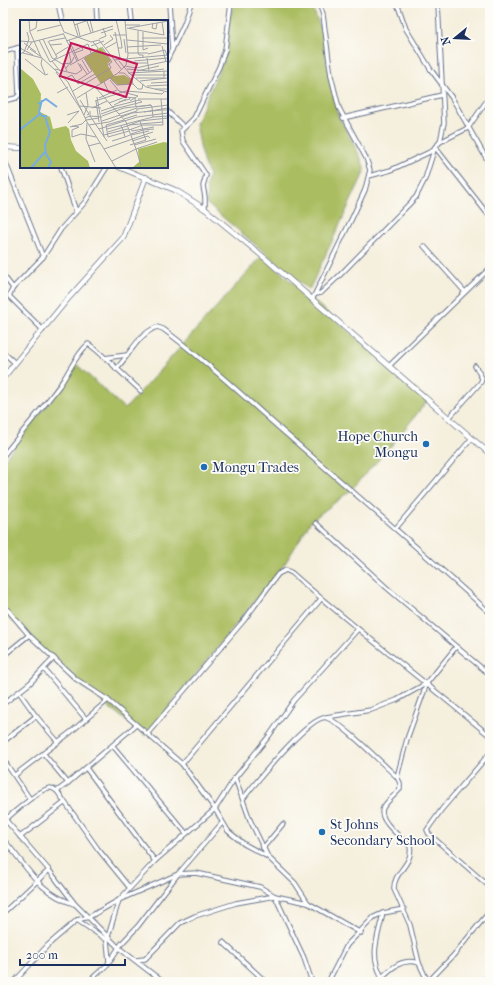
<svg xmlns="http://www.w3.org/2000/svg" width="493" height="985" font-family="'IM FELL French Canon',serif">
  <rect width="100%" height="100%" fill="#fdfcf7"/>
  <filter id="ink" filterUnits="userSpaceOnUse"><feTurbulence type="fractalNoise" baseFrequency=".025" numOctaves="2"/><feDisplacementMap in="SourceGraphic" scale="8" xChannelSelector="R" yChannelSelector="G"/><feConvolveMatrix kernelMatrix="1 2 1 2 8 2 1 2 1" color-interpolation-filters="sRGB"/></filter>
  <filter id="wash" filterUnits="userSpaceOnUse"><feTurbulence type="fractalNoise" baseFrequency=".012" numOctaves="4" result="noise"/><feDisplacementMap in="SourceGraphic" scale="16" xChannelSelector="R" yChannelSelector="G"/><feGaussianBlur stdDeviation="0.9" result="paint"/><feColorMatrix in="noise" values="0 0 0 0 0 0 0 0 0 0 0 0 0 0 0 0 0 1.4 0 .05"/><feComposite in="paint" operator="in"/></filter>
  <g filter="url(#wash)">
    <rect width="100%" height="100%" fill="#f5efdd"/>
    <!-- green -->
    <g fill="#aabd60" stroke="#62765f">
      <polygon points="234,3 311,3 320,27 337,113 360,156 364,167 364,173 309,290 206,203 208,194 206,187 209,174 203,161 196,124 226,53 229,20"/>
      <polygon points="262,256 428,400 391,446 351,490 311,521 284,565 146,736 74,680 3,612 3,461 72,373 75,363 125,409"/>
    </g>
  </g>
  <g filter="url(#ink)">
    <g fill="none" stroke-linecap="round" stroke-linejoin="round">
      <defs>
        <g id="minor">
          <polyline points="58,3 62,21"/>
          <polyline points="96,3 97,21"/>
          <polyline points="130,3 132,21"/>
          <polyline points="169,3 172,50"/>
          <polyline points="397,3 406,29 431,70 452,98 490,165"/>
          <polyline points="3,52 21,47"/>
          <polyline points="167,60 184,24 191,3"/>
          <polyline points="3,101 16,98 19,95 17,48"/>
          <polyline points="167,111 183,126"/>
          <polyline points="343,118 442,95"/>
          <polyline points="440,142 468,128 490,96"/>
          <polyline points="435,147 490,217"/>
          <polyline points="3,156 43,257 13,288"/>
          <polyline points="61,167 76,211"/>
          <polyline points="369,176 391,170 434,150"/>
          <polyline points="205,209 205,197 203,186 206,175 183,141 181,131 194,118 219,67 225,50 231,3"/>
          <polyline points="424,246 465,292"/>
          <polyline points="43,257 61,229 85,202 107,167"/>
          <polyline points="3,275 13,288 9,296 43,330"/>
          <polyline points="316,294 321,293 340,275 416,197 425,179 435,147 440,142 444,123 438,3"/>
          <polyline points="312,300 353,216 365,190 370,170 366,158 339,108 331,76 323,15 319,3"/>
          <polyline points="3,352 15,363"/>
          <polyline points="104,358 127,355"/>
          <polyline points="389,366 490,268"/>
          <path d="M116,369C129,356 138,334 157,327L163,329C207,361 245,398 285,433C354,493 423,552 490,613"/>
          <polyline points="449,418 481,382 482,378 475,366"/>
          <path d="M3,456C22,432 42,409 60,385C70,371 75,356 88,344C93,345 133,384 141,391"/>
          <polyline points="316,523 387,588 490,675"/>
          <polyline points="396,528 472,438"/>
          <polyline points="3,607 8,610 29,635 76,679 108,700 182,764 215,809 228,831 244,844 268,857"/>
          <polyline points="3,656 29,635"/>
          <polyline points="44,669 86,719"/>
          <polyline points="19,692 36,716 58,742"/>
          <polyline points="3,704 30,683 54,658"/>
          <polyline points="326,717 371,710 397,700 427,683"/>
          <path d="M148,733L245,619L278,574L286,570L292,573C356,630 425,681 490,736"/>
          <polyline points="3,742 36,716"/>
          <polyline points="113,746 186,833"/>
          <polyline points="490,753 442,809 427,830 429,834 490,887"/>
          <polyline points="44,754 68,783 136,725"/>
          <polyline points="3,759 30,799"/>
          <polyline points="182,764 321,599"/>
          <polyline points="86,768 155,861"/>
          <polyline points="15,775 71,732 108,700"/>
          <polyline points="397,777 407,739 427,683 456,647"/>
          <polyline points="57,791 68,783"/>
          <path d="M243,799C253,786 312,712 327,718C344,724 382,764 397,777L400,783V789C395,795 387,801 383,808C377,820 402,838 410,846C414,864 393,872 394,889L410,925L419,963L428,982"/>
          <polyline points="3,817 49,870 75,904 119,948 163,982"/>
          <path d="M5,820C12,814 43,786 51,788C53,788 55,790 57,791L98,849L129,887"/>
          <polyline points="20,837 64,803"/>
          <path d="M3,839C28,867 36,891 74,904"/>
          <polyline points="263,848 283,824"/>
          <polyline points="308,903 295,883 268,857 250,820 235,778 269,736 294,700 358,629"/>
          <polyline points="3,913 49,870"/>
          <polyline points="77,920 107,940"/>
          <polyline points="223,942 266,982"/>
          <polyline points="136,960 145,959 180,923 195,916 236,903 275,896 308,903 361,933"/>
          <polyline points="109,961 107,940 119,900 178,874 196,873 260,887 275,896 304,958 312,982"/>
          <path d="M382,977C369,954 378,938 383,913"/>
          <polyline points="14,982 48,945 77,920 89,917 119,900 155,861 215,809 235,778"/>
          <polyline points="88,982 107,965 122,943 138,926 178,874 222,823"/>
          <polyline points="328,982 347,945 374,917 383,913 404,909"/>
          <path d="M377,982C389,970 401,957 419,963"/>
          <polyline points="428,982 452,957 490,911"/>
        </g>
        <g id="major">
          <polyline points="3,147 21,148"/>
          <polyline points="119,167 175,190 205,209 266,259 490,454"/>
          <polyline points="3,378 66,301 123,238 146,177"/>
          <polyline points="485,982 490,971"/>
        </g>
      </defs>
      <!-- minor casing -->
      <use href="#minor" stroke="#67728a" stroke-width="5.5"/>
      <!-- major casing -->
      <use href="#major" stroke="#67728a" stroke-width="6"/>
      <!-- minor -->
      <use href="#minor" stroke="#fff" stroke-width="3.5"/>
      <!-- major -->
      <use href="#major" stroke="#fff" stroke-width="4.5"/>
    </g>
  </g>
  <!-- markers -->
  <g fill="#1f6fb2" stroke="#fdfcf7" stroke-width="1.5">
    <circle cx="426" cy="444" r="4"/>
    <circle cx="204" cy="467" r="4"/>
    <circle cx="322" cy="832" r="4"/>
  </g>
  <g text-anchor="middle" stroke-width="3.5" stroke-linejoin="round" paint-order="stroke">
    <!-- poi labels -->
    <g font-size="14" fill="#1b2f5e" stroke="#fdfcf7" text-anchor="start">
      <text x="418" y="441" text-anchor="end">Hope Church<tspan x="418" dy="16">Mongu</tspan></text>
      <text x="212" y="472">Mongu Trades</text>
      <text x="330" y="829">St Johns<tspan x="330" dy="16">Secondary School</tspan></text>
    </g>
  </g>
  <!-- overview -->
  <g transform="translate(20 20)">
    <rect width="148" height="148" fill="#f5efdd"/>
    <path d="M81,27L91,41L87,44L94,56L104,55L112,60V64L98,65L90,58L81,64L64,38ZM0,48L13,59L21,74L20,92L30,97L33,109L46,106L49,109L51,120L56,131L68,141L70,148H0ZM144,122L148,123V148H112L119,142L118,129Z" fill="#aabd60"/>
    <path fill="none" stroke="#77ade5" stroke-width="2" d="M22,80L19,92L22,96H27M18,84L26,79L37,87M25,97L30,112L25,125L26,134L31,142L28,148M0,110L21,93M11,148L25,132"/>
    <path fill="none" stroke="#9ea2aa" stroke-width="1" d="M9,0L10,12L21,37L48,62L67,102L96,148M39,0L44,12L71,22L79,20L102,50M53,0L58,16M70,0L73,12M96,0L101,20L102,28H98M67,1L71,13M133,3L132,8L136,9L137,3M57,4L60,16M54,5L69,0M105,5H120M107,8L144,15L142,2M109,8L148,1M10,11L16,8L17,0M17,11L41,5M118,11V32L119,35H123V38M95,12L100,38M123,12V30L128,28M43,13L57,41M81,13L93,9M93,15H106M122,18H148M23,19L32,38L44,45L47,51M79,19L86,16L83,8M104,19L106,33M19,20L30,42M49,20L58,40M107,20L148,24M0,21L12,22M28,21L37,37L34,39M29,21L45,18M46,21L93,6M4,23L16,32M30,25L42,24M84,25L93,19L90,15M71,26L84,21M142,26L146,42M82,27L92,42L87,45M107,27L141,25M0,28L13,35M86,28L97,22M10,29L20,36M7,30L12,22L43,14M3,33L22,38M54,33L63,30L62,27M108,33H128M0,34L4,32L9,19L7,12M128,34L145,30L147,35M35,35L48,27M5,39L25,55L28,54M22,39L21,44L25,54M62,40L69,52M94,40L148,35M32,41L40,51M99,41L110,54L126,67L148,72M114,41L148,38M30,42L68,24L71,33M113,43H127M42,44L51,43L54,37M60,44L67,54M50,45L76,31L78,28L73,22M105,46L116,48L148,41M46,48L51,42L49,32M35,49L56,54L62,50L58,43M107,49L129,51L127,38M117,51L139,46M129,51L144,49M36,52L62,91M108,53L148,51M111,55H148M46,58L52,55L58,64L75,54M90,58L97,65L113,64L112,60L104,53H99M116,58H144V51M90,60L99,71L118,76L110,81M57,61L72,51L64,38M120,61L148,58M84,62L89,73M131,63L148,62M113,64L118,69H122L123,64M127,66L148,65M75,67L106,102L116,129L92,141M135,69H148M53,71L91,48L89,44M37,73L48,67M77,77L84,117M57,78L98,53L106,45L108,35L105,0M79,78L97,70M118,79H148M60,80L69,94L67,95M75,81L106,71L142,74L144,72M76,81L79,102M99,82L110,79L109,77M89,83L105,77L115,78L116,87L131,85L132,87L117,89V91L101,96M94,85L106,79M60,86L81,88M92,87L119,80L122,82L94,89M132,87L148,85M72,88L87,81M70,91V96L82,97M81,91L93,87M124,92L148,88M81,94L95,89M99,94L117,88M47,95L59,91M64,95L68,85L66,73M82,96L104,88L131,85M133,97L148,96M65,98L70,96L87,121M104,99L117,95M66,100L79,98M82,101L100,95M120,101L123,110L134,109M48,103L59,91M67,103L66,119L75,142M106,104L133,97L132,87M69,105L89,102L112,93L142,90L141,79M86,105L88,117L109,111M86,105L104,100M109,105L143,102M52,106L59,107L52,110V117L61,114L76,117M107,106L120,101L148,98M50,107L62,104L66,100M79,109L117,97L148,93M87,109L107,104M108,109L103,110L105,117L110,115M111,109L112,111L134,107M109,110L123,105H143L142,90H148M88,112L107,106M111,114L123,110L124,115L133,112M84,115L103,110L101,106M111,115L129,111M92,121L105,117M112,121L128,116L130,118M114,125L136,119M68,126L80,123M84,129L124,115L126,120L110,125M121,145L116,129L137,122"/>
    <path fill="#c2185b" fill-opacity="0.15" stroke="#c2185b" stroke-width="2" d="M51,23L117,44L106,77L40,56Z"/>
    <rect width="148" height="148" fill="none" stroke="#1b2f5e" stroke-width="2"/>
  </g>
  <!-- margin -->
  <rect width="493" height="985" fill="none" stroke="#fdfcf7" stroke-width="16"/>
  <!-- north arrow -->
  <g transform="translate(455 38) rotate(252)" stroke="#fdfcf7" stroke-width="3" paint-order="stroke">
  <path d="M0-3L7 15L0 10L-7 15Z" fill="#1b2f5e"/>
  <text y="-6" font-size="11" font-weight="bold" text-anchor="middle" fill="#1b2f5e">N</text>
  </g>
  <!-- scale -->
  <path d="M20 959v6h105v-6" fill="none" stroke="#1b2f5e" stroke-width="2"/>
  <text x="26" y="959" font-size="12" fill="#1b2f5e" stroke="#fdfcf7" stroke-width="3" paint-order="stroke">200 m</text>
</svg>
